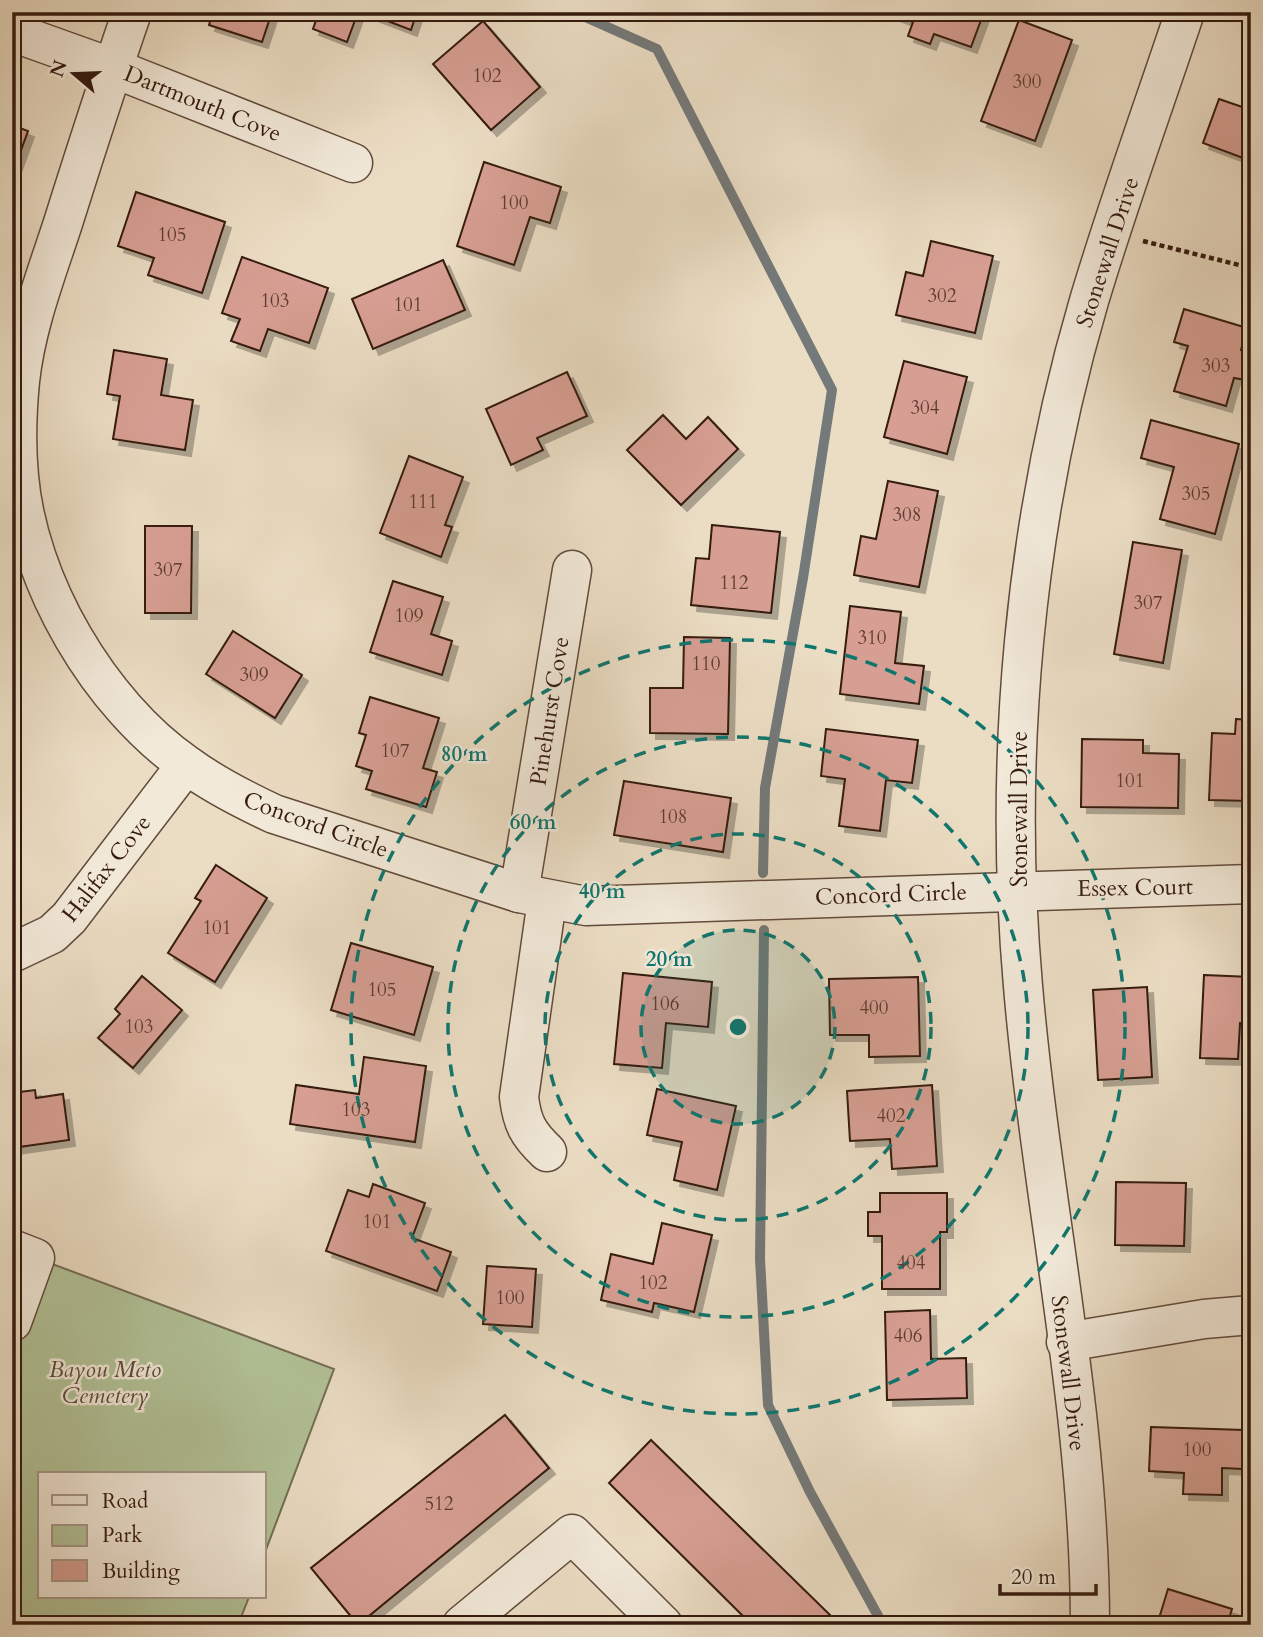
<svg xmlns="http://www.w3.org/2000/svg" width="1263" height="1637" font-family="Cardo,serif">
  <defs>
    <filter id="shadow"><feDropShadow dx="6" dy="6" stdDeviation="0" flood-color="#0004"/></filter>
  </defs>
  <rect width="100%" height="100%" fill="#ebddc4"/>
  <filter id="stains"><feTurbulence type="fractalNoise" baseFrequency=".00286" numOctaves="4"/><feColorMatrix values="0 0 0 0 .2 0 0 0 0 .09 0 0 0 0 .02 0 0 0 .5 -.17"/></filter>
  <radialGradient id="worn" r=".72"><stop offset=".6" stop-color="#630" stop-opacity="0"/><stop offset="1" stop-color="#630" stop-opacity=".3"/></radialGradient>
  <!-- green -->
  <polygon fill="#b2c298" stroke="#736e54" stroke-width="2" points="12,1249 334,1369 264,1555 264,1474 40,1474 40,1597 249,1597 238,1625 12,1625"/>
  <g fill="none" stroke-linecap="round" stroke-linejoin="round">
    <!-- stream -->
    <g stroke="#747979" stroke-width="10">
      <polyline points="574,12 657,49 832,390 803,578 765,788 763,873"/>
      <polyline points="764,930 760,1259 768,1405 810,1492 883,1625"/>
    </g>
  </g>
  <!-- building -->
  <g fill="#d79f93" stroke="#341a0f" stroke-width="2" filter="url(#shadow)">
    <polygon points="213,12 272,12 262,42 209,25"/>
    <polygon points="319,12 358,12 347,42 313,29"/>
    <polygon points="364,12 417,12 411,30"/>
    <polygon points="886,12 984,12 971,47 934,34 930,44 908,36 913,22"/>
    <polygon points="1019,20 1072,40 1035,141 981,121"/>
    <polygon points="483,21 540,87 491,130 433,64"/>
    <polygon points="1219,99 1251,110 1251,161 1203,143"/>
    <polygon points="12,125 28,131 12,175"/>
    <polygon points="484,162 561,187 550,223 530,217 514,265 457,246"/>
    <polygon points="136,192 225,222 202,293 148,275 154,258 118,246"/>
    <polygon points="931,241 993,256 975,333 896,315 906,272 923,276"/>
    <polygon points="242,257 328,288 309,343 268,329 260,351 231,341 240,319 222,313"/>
    <polygon points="443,260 465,310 373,349 352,299"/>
    <polygon points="1184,309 1247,328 1241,350 1251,353 1251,381 1234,378 1226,406 1174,391 1188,346 1174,342"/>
    <polygon points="114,350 167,359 161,395 193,400 185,450 113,439 120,396 107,394"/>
    <polygon points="904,361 967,377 947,454 884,437"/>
    <polygon points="567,372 587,416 537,438 543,450 511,465 486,409"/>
    <polygon points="663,415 686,439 708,417 738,449 681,505 627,450"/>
    <polygon points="1151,420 1239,444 1215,534 1160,519 1174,467 1141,458"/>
    <polygon points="409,456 463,477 445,525 452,527 441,557 380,533"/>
    <polygon points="888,481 938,491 919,587 854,575 861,536 876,539"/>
    <polygon points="712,525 780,532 771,613 691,605 696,558 709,559"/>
    <polygon points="145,526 192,526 191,613 145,613"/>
    <polygon points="1133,542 1182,550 1163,663 1114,654"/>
    <polygon points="393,581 443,597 431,634 452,641 442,675 370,652"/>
    <polygon points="850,606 901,612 895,663 924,666 919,704 840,694"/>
    <polygon points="233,631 302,675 275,718 206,674"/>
    <polygon points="684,637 730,638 728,734 650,733 650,688 683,688"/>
    <polygon points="370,697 439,718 423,768 437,772 426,807 366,789 372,771 356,766 366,735 359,733"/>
    <polygon points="1236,719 1251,720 1251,801 1209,800 1212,733 1235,734"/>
    <polygon points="826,729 918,740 912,783 886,780 880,831 839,826 845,779 821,776"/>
    <polygon points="1082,739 1143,740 1143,753 1179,754 1178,808 1081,807"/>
    <polygon points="624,781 731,798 723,852 614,835"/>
    <polygon points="216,865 267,898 215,982 168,953 201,901 195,898"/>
    <polygon points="351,943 433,967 414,1035 331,1010"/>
    <polygon points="623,973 712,982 708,1027 666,1023 662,1068 614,1064"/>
    <polygon points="1204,975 1251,977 1251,1024 1240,1023 1238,1059 1200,1058"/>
    <polygon points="142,976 182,1010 133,1068 98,1038 120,1014 115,1009"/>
    <polygon points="918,977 920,1056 869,1057 869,1035 830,1035 829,979"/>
    <polygon points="1147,987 1152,1077 1098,1080 1093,990"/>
    <polygon points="364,1057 426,1066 415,1142 290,1124 296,1085 359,1094"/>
    <polygon points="932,1085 937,1166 892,1169 890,1139 850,1141 847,1091"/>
    <polygon points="657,1089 736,1106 717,1190 674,1180 682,1142 647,1135"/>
    <polygon points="35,1090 36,1098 63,1094 69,1140 12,1148 12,1093"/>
    <polygon points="1116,1182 1186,1183 1184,1246 1115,1245"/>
    <polygon points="373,1184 425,1203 412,1238 451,1252 437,1291 326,1251 348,1190 369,1197"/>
    <polygon points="880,1193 947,1193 947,1232 940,1232 940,1289 882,1289 882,1236 868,1236 868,1212 880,1212"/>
    <polygon points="662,1223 712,1235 694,1312 654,1303 652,1312 601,1300 611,1254 653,1264"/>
    <polygon points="487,1266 536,1269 532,1327 483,1324"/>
    <polygon points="930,1310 931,1359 966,1358 967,1398 887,1400 885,1312"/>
    <polygon points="505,1415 549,1468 358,1625 311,1568"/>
    <polygon points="1151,1427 1244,1430 1243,1469 1222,1468 1222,1495 1183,1494 1184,1473 1149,1471"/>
    <polygon points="651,1440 831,1616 822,1625 752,1625 609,1483"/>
    <polygon points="1168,1589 1232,1609 1227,1625 1157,1625"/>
  </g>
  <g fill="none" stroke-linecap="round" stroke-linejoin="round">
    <defs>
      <g id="minor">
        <path d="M132,12C108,82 85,153 63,223C46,275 26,326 20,381C17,412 16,445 19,476C28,582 99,704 187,765C214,785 244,800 274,814L519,893L586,906L1251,884"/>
        <polyline points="12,32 113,68 353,163"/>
        <polyline points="519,893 572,570"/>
        <path d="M547,900L519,1097C522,1123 528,1134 547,1152"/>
        <polyline points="12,953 52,934 69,918 186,765"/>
        <polyline points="12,1249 35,1258 12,1322"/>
        <polyline points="1066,1342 1204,1319 1251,1315"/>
        <polyline points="462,1625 572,1534 663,1625"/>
        <path d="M1090,1625C1090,1411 1041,1199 1023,986C1003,758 1024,522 1089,301C1118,204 1153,108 1185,12"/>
      </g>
    </defs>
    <!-- minor casing -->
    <use href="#minor" stroke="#624b3c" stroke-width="41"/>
    <!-- path -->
    <polyline stroke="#341a0f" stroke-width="4.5" stroke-dasharray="5 3.5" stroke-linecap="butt" points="1143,241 1251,268"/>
    <!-- minor -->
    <use href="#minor" stroke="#f2e9d9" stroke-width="38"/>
  </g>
  <!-- distance rings -->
  <circle cx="738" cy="1027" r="97" fill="#0f766e" fill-opacity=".12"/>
  <g fill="none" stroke="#0f766e" stroke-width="3.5" stroke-dasharray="12 9">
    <circle cx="738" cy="1027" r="97"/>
    <circle cx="738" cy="1027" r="193"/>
    <circle cx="738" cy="1027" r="290"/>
    <circle cx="738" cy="1027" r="387"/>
  </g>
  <g text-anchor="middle" stroke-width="5" stroke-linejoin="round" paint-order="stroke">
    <!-- number labels -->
    <g font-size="19" fill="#5d3b30">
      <text x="487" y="82">102</text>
      <text x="1027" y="88">300</text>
      <text x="514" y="209">100</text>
      <text x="172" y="241">105</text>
      <text x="942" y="302">302</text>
      <text x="275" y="307">103</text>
      <text x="408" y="311">101</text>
      <text x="1216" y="372">303</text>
      <text x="925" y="414">304</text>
      <text x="1196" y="500">305</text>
      <text x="423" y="508">111</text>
      <text x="907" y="521">308</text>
      <text x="168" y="576">307</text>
      <text x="734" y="589">112</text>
      <text x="1148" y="609">307</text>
      <text x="409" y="622">109</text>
      <text x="872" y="644">310</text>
      <text x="706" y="670">110</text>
      <text x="254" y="681">309</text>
      <text x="395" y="757">107</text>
      <text x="1130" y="787">101</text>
      <text x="673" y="823">108</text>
      <text x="217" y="934">101</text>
      <text x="382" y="996">105</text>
      <text x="665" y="1010">106</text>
      <text x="874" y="1014">400</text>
      <text x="139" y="1033">103</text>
      <text x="356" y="1116">103</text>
      <text x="891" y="1122">402</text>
      <text x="377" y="1228">101</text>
      <text x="911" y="1269">404</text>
      <text x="653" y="1289">102</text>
      <text x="510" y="1304">100</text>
      <text x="908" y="1342">406</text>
      <text x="1197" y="1456">100</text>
      <text x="439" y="1510">512</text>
    </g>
    <!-- street labels -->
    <g font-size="23" fill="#341a0f" stroke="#f2e9d9">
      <text transform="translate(203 103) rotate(22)" y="8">Dartmouth Cove</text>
      <text transform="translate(1107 252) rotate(-72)" y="8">Stonewall Drive</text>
      <text transform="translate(549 711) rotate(-81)" y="8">Pinehurst Cove</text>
      <text transform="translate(1019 809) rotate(-90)" y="8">Stonewall Drive</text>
      <text transform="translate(316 824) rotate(20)" y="8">Concord Circle</text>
      <text transform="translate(106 868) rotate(-52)" y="8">Halifax Cove</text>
      <text transform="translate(1135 887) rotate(-1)" y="8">Essex Court</text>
      <text transform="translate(891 894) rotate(-2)" y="8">Concord Circle</text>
      <text transform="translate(1069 1373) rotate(83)" y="8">Stonewall Drive</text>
    </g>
    <!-- park labels -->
    <g font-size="23" font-style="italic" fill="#5a4c38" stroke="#f2e9d9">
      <text x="105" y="1377">Bayou Meto<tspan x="105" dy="26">Cemetery</tspan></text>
    </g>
  </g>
  <circle cx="738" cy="1027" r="10" fill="#0f766e" stroke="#f2e9d9" stroke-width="3.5"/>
  <g font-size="21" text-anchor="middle" font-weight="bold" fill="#0f766e" stroke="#f2e9d9" stroke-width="5" stroke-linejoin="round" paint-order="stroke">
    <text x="464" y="761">80 m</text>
    <text x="533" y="829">60 m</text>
    <text x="602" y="898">40 m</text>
    <text x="669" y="966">20 m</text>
  </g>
  <!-- margin -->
  <rect width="1263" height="1637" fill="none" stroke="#ebddc4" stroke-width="42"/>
  <rect x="14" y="14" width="1235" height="1609" fill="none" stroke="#341a0f" stroke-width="3.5"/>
  <rect x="21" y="21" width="1221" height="1595" fill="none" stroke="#341a0f" stroke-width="2"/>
  <!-- legend -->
  <rect x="38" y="1472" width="228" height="126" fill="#f2e9d9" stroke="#a69688" stroke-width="2"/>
  <rect x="52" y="1495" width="35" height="10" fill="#f2e9d9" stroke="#a69688" stroke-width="2"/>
  <text x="102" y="1508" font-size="21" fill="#341a0f">Road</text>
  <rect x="52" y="1525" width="35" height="21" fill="#b2c298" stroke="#a69688" stroke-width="2"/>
  <text x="102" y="1542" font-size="21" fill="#341a0f">Park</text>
  <rect x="52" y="1560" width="35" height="21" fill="#d79f93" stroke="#a69688" stroke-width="2"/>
  <text x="102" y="1578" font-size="21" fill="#341a0f">Building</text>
  <!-- north arrow -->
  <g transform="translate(74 74) rotate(289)" stroke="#f2e9d9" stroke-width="5" paint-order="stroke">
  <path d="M0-5L12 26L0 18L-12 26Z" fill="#341a0f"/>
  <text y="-10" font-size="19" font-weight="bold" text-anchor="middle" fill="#341a0f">N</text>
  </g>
  <!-- scale -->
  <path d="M1000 1584v10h96v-10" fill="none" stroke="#341a0f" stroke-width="3.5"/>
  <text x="1011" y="1584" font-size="21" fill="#341a0f" stroke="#f2e9d9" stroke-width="5" paint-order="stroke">20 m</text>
  <rect width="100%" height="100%" filter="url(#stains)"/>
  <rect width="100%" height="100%" fill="url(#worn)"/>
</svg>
